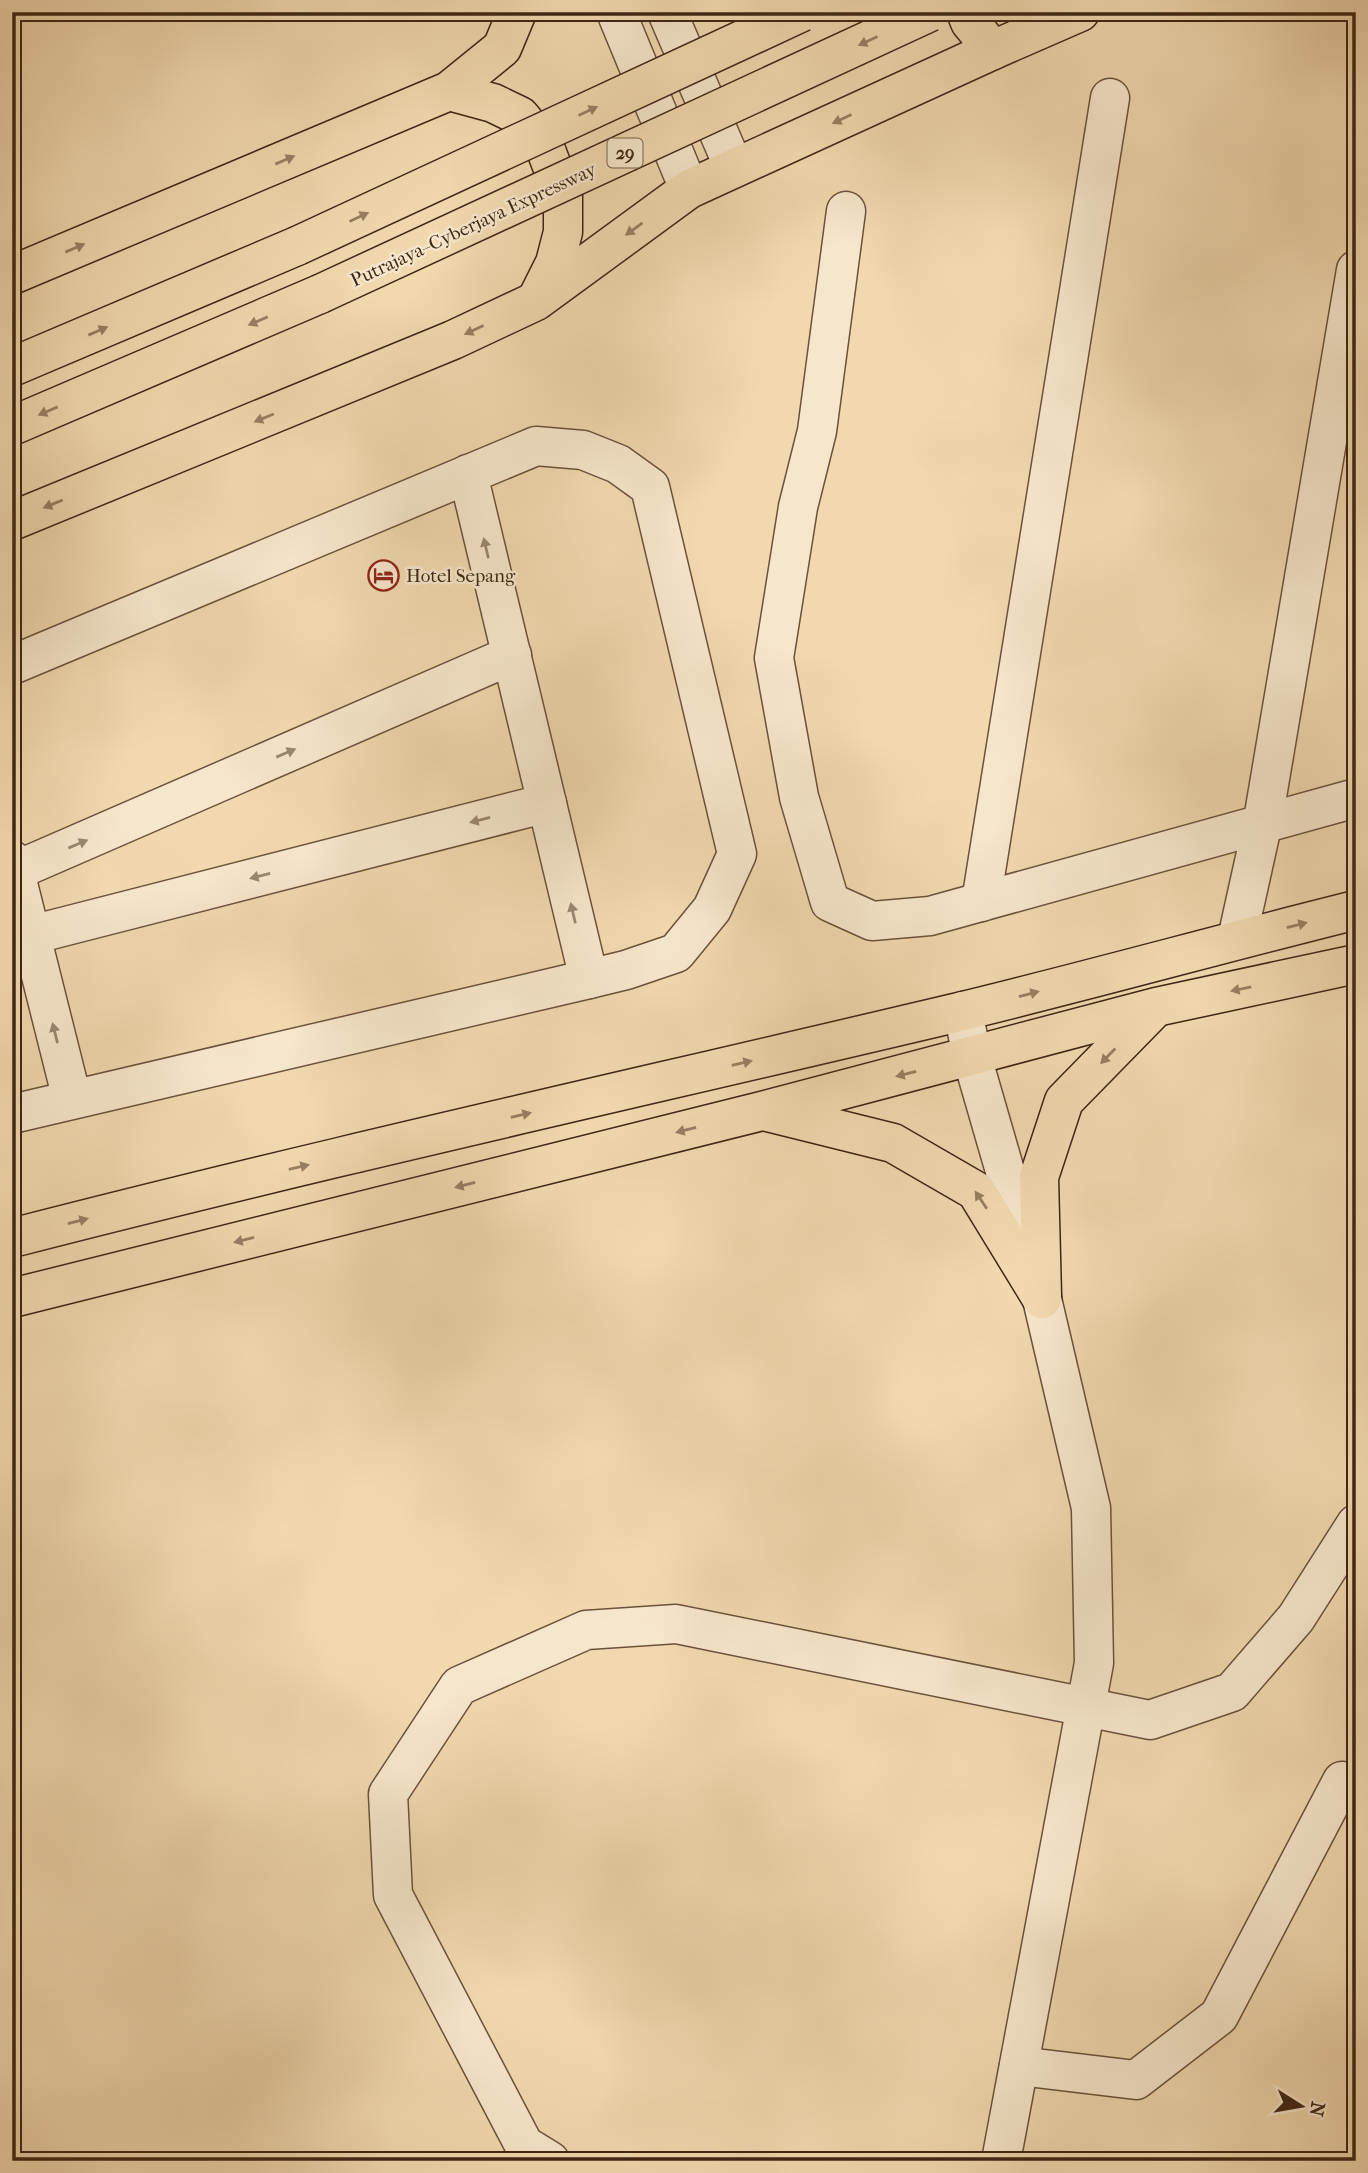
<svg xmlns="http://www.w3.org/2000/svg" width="1368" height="2173" font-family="'IM FELL French Canon',serif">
  <rect width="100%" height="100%" fill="#f1d8af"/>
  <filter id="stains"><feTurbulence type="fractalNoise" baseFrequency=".00286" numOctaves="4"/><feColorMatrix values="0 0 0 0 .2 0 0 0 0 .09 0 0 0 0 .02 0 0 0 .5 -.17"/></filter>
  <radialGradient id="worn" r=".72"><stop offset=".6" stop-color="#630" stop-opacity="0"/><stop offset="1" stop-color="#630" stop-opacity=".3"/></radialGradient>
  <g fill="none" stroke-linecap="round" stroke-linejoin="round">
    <defs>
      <g id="minor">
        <polyline points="616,12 689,189"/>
        <polyline points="667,12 734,168"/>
        <polyline points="846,211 817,431 798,507 774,658 799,797 830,902 872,921 930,916 1356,798"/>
        <polyline points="468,474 589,979"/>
        <polyline points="12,665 536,446 583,450 618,464 650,487 737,854 712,909 676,953 626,970 589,979 12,1114"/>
        <polyline points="12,860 72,1099"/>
        <polyline points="15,871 512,655"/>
        <polyline points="981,902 1110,98"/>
        <polyline points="31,935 547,803"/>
        <polyline points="1237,939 1262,826 1356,270"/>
        <polyline points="963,1011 972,1057 1042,1299 1091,1508 1094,1663 1001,2161"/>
        <polyline points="1019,2066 1136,2080 1219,2016 1342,1781"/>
        <polyline points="550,2161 524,2145 393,1895 388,1794 459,1686 586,1630 676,1624 1150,1720 1232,1692 1296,1618 1356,1524"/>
      </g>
      <g id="major">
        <polyline points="768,1112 893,1143 976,1191 1042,1299"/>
        <path d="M12,1238C326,1157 643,1087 959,1012C1091,980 1223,943 1356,910"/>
        <polyline points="1042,1296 1039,1177 1064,1101 1154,1009"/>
        <polyline points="12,1298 762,1111 1156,1007 1356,964"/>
      </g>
      <g id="highway">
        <polyline points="966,12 970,22 993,50"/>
        <polyline points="449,91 493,103 520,116 544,145 563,195 563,232 555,263 538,297"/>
        <polyline points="12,275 449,91 502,48 517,12"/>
        <polyline points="12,367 297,246"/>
        <polyline points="12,426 320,294"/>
        <polyline points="12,521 453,340 536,301 689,189 993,50 1080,12"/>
      </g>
    </defs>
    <!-- minor casing -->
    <use href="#minor" stroke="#6b523b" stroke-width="41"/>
    <!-- major casing -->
    <use href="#major" stroke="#3e2614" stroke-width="41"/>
    <!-- highway casing -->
    <use href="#highway" stroke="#3e2614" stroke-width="41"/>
    <!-- minor -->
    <use href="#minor" stroke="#f6e6cb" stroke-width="38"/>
    <!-- major -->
    <use href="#major" stroke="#f1d8af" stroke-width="38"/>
    <!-- highway -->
    <use href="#highway" stroke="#f1d8af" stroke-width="38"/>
    <defs>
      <g id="highway-bridge">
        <polyline points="297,246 802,12"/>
        <polyline points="320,294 930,12"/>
      </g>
    </defs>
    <!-- highway-bridge casing -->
    <use href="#highway-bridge" stroke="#3e2614" stroke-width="41" stroke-linecap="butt"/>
    <!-- highway-bridge -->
    <use href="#highway-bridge" stroke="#f1d8af" stroke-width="38"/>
  </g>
  <!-- one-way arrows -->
  <defs><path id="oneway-solid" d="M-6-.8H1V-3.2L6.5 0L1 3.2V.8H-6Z" transform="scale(1.75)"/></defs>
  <g fill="#987f62">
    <use href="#oneway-solid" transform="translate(868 41) rotate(155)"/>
    <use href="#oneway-solid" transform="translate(588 111) rotate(-25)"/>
    <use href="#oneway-solid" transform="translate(842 119) rotate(155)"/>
    <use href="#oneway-solid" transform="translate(285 160) rotate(-23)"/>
    <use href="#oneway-solid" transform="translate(359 217) rotate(-25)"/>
    <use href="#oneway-solid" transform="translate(634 229) rotate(144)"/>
    <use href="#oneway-solid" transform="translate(75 248) rotate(-23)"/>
    <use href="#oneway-solid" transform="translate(258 321) rotate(157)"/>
    <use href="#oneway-solid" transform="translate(474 330) rotate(155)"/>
    <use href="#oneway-solid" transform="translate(98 331) rotate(-23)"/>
    <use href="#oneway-solid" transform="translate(48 411) rotate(157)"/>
    <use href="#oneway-solid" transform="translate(264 418) rotate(158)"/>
    <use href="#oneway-solid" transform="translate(53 504) rotate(158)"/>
    <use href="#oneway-solid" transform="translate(1297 925) rotate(-14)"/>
    <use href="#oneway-solid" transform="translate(1241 989) rotate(168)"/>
    <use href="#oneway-solid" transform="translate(1029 994) rotate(-15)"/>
    <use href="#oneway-solid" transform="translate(1108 1056) rotate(134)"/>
    <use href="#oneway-solid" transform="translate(742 1063) rotate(-13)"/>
    <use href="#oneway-solid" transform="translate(906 1074) rotate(166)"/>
    <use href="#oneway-solid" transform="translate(521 1115) rotate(-13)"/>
    <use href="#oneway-solid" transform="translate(686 1130) rotate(166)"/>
    <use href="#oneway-solid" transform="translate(299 1167) rotate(-13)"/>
    <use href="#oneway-solid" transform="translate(465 1185) rotate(166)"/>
    <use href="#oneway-solid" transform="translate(981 1200) rotate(-124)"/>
    <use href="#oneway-solid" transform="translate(78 1221) rotate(-14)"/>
    <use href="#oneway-solid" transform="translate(244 1240) rotate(166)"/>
  </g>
  <g fill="#9a8670">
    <use href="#oneway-solid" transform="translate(486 548) rotate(-103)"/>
    <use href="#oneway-solid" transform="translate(286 753) rotate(-23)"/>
    <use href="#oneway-solid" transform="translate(480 820) rotate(166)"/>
    <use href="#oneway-solid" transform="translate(78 844) rotate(-23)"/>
    <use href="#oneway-solid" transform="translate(260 876) rotate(166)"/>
    <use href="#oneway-solid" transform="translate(573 913) rotate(-103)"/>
    <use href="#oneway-solid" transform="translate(55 1033) rotate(-104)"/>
  </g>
  <!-- icons -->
  <defs>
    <symbol id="hotel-ring" viewBox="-11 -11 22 22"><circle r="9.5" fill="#f6e6cb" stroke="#8f2418" stroke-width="1.5"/><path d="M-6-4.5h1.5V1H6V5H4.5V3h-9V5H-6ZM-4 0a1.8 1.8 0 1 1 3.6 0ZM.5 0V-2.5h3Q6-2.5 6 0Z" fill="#8f2418"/></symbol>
  </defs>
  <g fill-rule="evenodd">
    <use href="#hotel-ring" x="366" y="558" width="35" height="35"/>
  </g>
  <g text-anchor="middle" stroke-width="5" stroke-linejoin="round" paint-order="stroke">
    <!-- shield labels -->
    <rect fill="#f6e6cb" stroke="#75604b" stroke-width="2" x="607.5" y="138.5" width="35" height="29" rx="5"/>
    <g font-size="18" font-weight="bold" fill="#3e2614">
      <text x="625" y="159">29</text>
    </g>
    <!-- street labels -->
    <g font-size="19" fill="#3e2614" stroke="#f6e6cb">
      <text transform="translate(473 224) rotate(-25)" y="7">Putrajaya–Cyberjaya Expressway</text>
    </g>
    <!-- poi labels -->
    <g font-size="19" fill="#3e2614" stroke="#f6e6cb" text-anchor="start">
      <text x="406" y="582">Hotel Sepang</text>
    </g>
  </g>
  <!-- margin -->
  <rect width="1368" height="2173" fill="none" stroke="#f1d8af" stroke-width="42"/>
  <rect x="14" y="14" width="1340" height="2145" fill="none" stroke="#3e2614" stroke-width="3.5"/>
  <rect x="21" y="21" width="1326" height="2131" fill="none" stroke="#3e2614" stroke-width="2"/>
  <!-- north arrow -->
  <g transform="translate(1301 2106) rotate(101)" stroke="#f6e6cb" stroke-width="5" paint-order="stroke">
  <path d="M0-5L12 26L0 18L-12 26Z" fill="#3e2614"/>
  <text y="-10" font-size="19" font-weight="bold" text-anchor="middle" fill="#3e2614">N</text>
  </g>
  <rect width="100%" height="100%" filter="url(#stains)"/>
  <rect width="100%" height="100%" fill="url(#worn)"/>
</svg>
